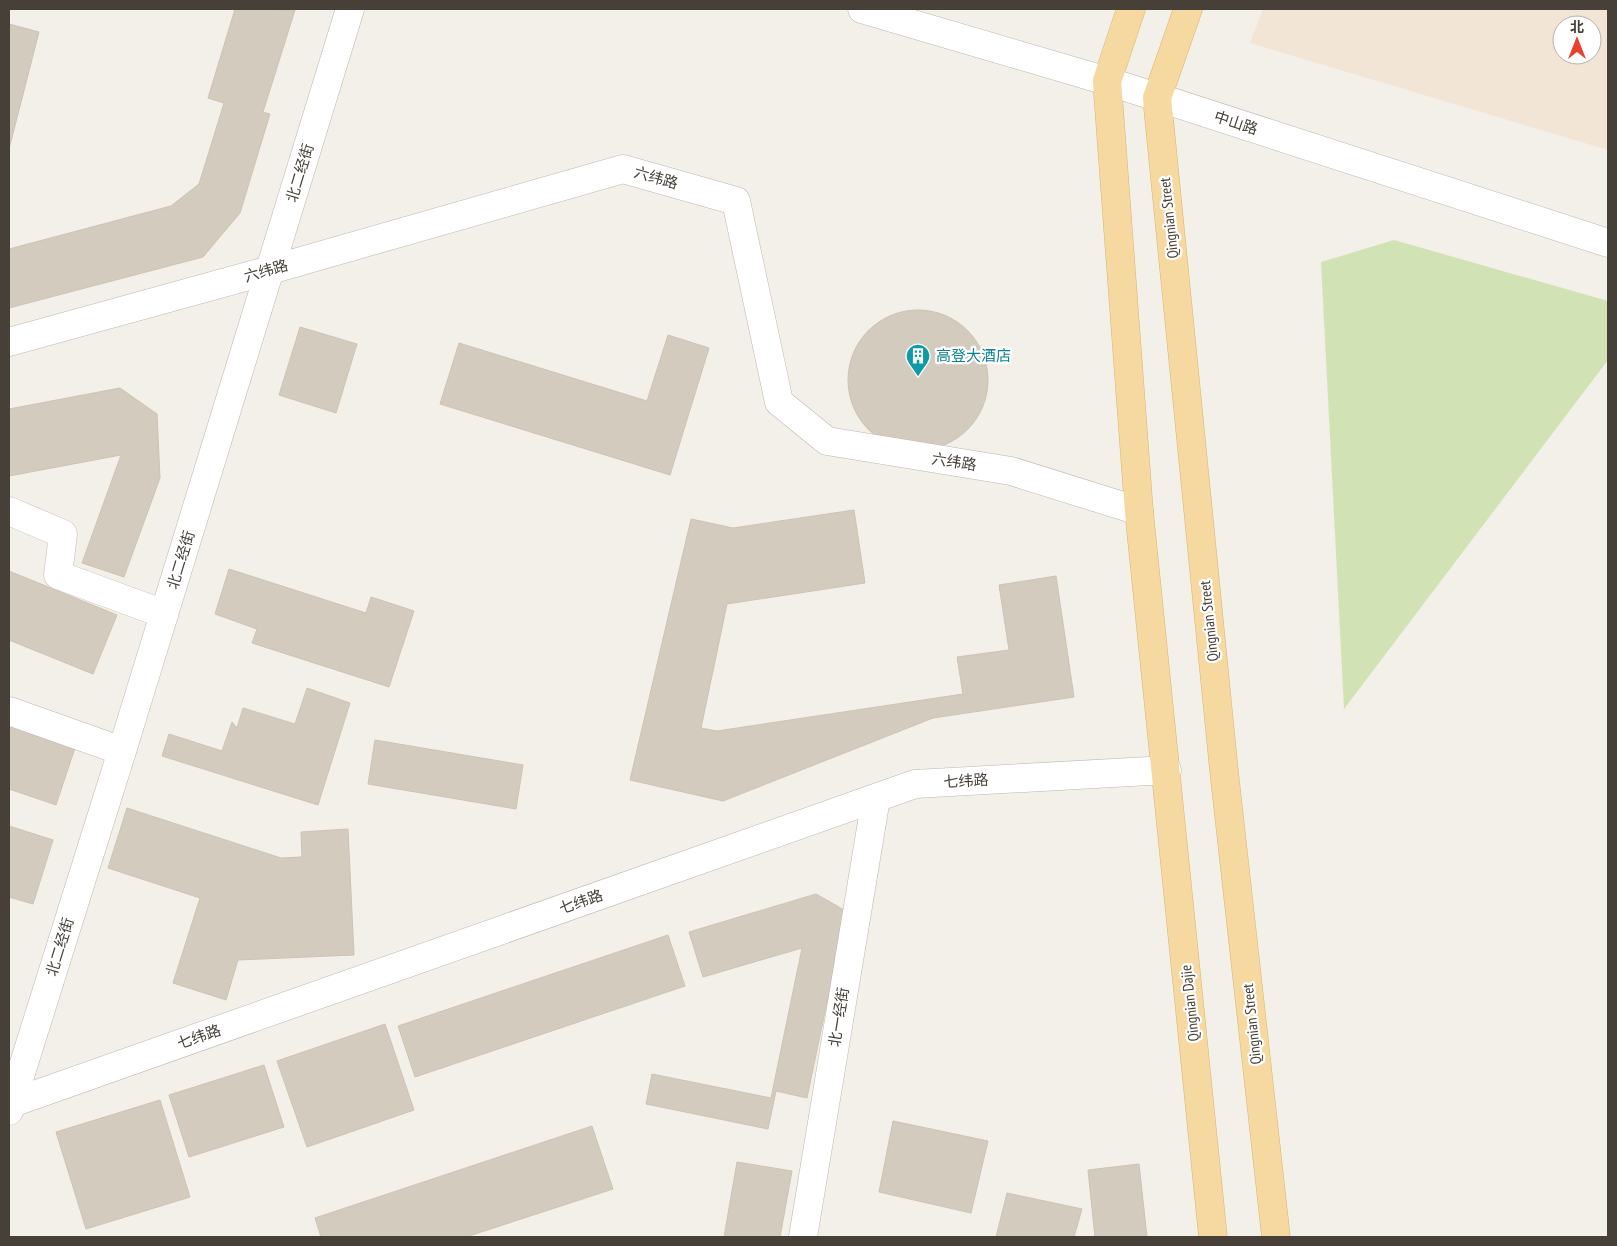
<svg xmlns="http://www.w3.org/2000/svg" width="1617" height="1246" font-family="'PT Sans Narrow','Noto Sans SC',sans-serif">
  <rect width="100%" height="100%" fill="#f3efe9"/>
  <!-- commercial -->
  <path fill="#f3e5d6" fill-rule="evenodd" d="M1263,9H1608V150L1250,43ZM1562,25H1592V55H1562Z"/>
  <!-- green -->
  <polygon fill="#d1e3b5" points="1394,240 1608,301 1608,360 1344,709 1321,262"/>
  <!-- building -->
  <g fill="#d4cbbf" stroke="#cec2b3">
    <polygon points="235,9 295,10 263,112 270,114 240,213 203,257 9,308 9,249 171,206 199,184 224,103 208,98"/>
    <polygon points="9,24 39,32 9,149"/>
    <circle cx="918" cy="380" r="70"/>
    <polygon points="300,327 357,344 336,413 279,395"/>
    <polygon points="668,335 709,348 670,475 440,404 459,343 647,401"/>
    <polygon points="120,388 157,414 160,478 124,577 82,563 121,455 9,476 9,409"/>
    <polygon points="854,510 865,583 727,604 701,728 717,731 963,694 957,657 1009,650 999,585 1056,576 1074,697 933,718 723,801 630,780 691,519 733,528"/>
    <polygon points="229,569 366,613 371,597 414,611 389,687 252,643 257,629 215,614"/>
    <polygon points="9,571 117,615 93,674 9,640"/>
    <polygon points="307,688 350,703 318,805 162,756 169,734 222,751 232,722 237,728 243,708 295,724"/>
    <polygon points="9,723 76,745 56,805 9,789"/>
    <polygon points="375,740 523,765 516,809 368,784"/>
    <polygon points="127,808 281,858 302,857 301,832 348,829 354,955 238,960 226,1000 173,983 200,898 108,868"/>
    <polygon points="9,826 53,840 33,904 9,897"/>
    <polygon points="816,894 846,911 807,1098 776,1091 768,1129 646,1104 652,1074 771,1098 802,948 703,977 689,932"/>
    <polygon points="668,935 685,986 415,1077 398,1026"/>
    <polygon points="385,1024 414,1110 307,1147 277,1061"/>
    <polygon points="264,1065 284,1127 189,1157 169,1095"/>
    <polygon points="160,1100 190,1197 86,1229 56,1132"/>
    <polygon points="893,1121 988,1141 971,1213 879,1192"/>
    <polygon points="592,1126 613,1189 466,1237 321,1237 315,1218"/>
    <polygon points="737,1162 792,1171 780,1237 724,1237"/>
    <polygon points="1139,1164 1147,1237 1095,1237 1088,1170"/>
    <polygon points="1007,1193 1082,1209 1074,1237 996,1237"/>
  </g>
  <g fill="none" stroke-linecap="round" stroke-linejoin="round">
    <defs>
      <g id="minor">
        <polyline points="862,9 1107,81 1608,243"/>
        <polyline points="9,342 270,270 623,169 736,201 779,402 827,441 1011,471 1139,511"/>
        <polyline points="9,511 63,534 58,575 164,614"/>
        <polyline points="9,711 122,751"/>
        <polyline points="9,1104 915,784 1167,770"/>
        <polyline points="9,1111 122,751 350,9"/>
        <polyline points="803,1237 876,798"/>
      </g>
      <g id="major">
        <polyline points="1131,9 1107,81 1139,511 1213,1237"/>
        <polyline points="1188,9 1157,98 1224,771 1276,1237"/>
      </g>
    </defs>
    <!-- minor casing -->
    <use href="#minor" stroke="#beb7ac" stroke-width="29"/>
    <!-- major casing -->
    <use href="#major" stroke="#d9b571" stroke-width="29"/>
    <!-- minor -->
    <use href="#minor" stroke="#fff" stroke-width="28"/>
    <!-- major -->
    <use href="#major" stroke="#f5d9a0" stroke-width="28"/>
  </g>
  <!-- icons -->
  <defs>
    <symbol id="building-pin" viewBox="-11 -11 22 30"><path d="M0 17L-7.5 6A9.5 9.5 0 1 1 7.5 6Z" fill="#0f9aa8" stroke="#fff"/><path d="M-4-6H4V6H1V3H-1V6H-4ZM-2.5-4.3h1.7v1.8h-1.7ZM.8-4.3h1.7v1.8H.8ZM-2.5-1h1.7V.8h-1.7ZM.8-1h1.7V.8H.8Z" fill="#fff"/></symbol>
  </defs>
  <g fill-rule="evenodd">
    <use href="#building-pin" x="904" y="342" width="28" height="38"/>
  </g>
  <g text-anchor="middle" stroke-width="4.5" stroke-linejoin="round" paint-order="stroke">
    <!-- street labels -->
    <g font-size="15" fill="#464038" stroke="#fff">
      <text transform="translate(1236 123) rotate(18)" y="5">中山路</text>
      <text transform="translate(300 173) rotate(-73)" y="5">北二经街</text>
      <text transform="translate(656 178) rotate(16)" y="5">六纬路</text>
      <text transform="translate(1169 218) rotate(-96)" y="5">Qingnian Street</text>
      <text transform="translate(266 271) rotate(-16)" y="5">六纬路</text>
      <text transform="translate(954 462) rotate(9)" y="5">六纬路</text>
      <text transform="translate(181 560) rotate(-73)" y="5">北二经街</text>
      <text transform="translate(1209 621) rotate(-96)" y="5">Qingnian Street</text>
      <text transform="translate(966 781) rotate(-3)" y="5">七纬路</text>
      <text transform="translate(581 902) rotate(-19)" y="5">七纬路</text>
      <text transform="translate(60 947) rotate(-73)" y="5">北二经街</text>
      <text transform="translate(1190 1003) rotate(-96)" y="5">Qingnian Dajie</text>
      <text transform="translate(839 1017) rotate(-81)" y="5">北一经街</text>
      <text transform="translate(1252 1024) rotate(-96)" y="5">Qingnian Street</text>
      <text transform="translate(199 1037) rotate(-19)" y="5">七纬路</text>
    </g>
    <!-- culture labels -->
    <g font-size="15" fill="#0d838f" stroke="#fff" text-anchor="start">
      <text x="936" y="361">高登大酒店</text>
    </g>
  </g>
  <!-- border -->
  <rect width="1617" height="1246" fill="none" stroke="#464038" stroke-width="20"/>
  <!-- north arrow -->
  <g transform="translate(1577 40)"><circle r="24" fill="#ffffff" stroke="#b5b3af"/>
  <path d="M0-4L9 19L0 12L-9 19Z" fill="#e7402c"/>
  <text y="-8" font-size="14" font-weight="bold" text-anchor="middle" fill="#464038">北</text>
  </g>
</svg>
